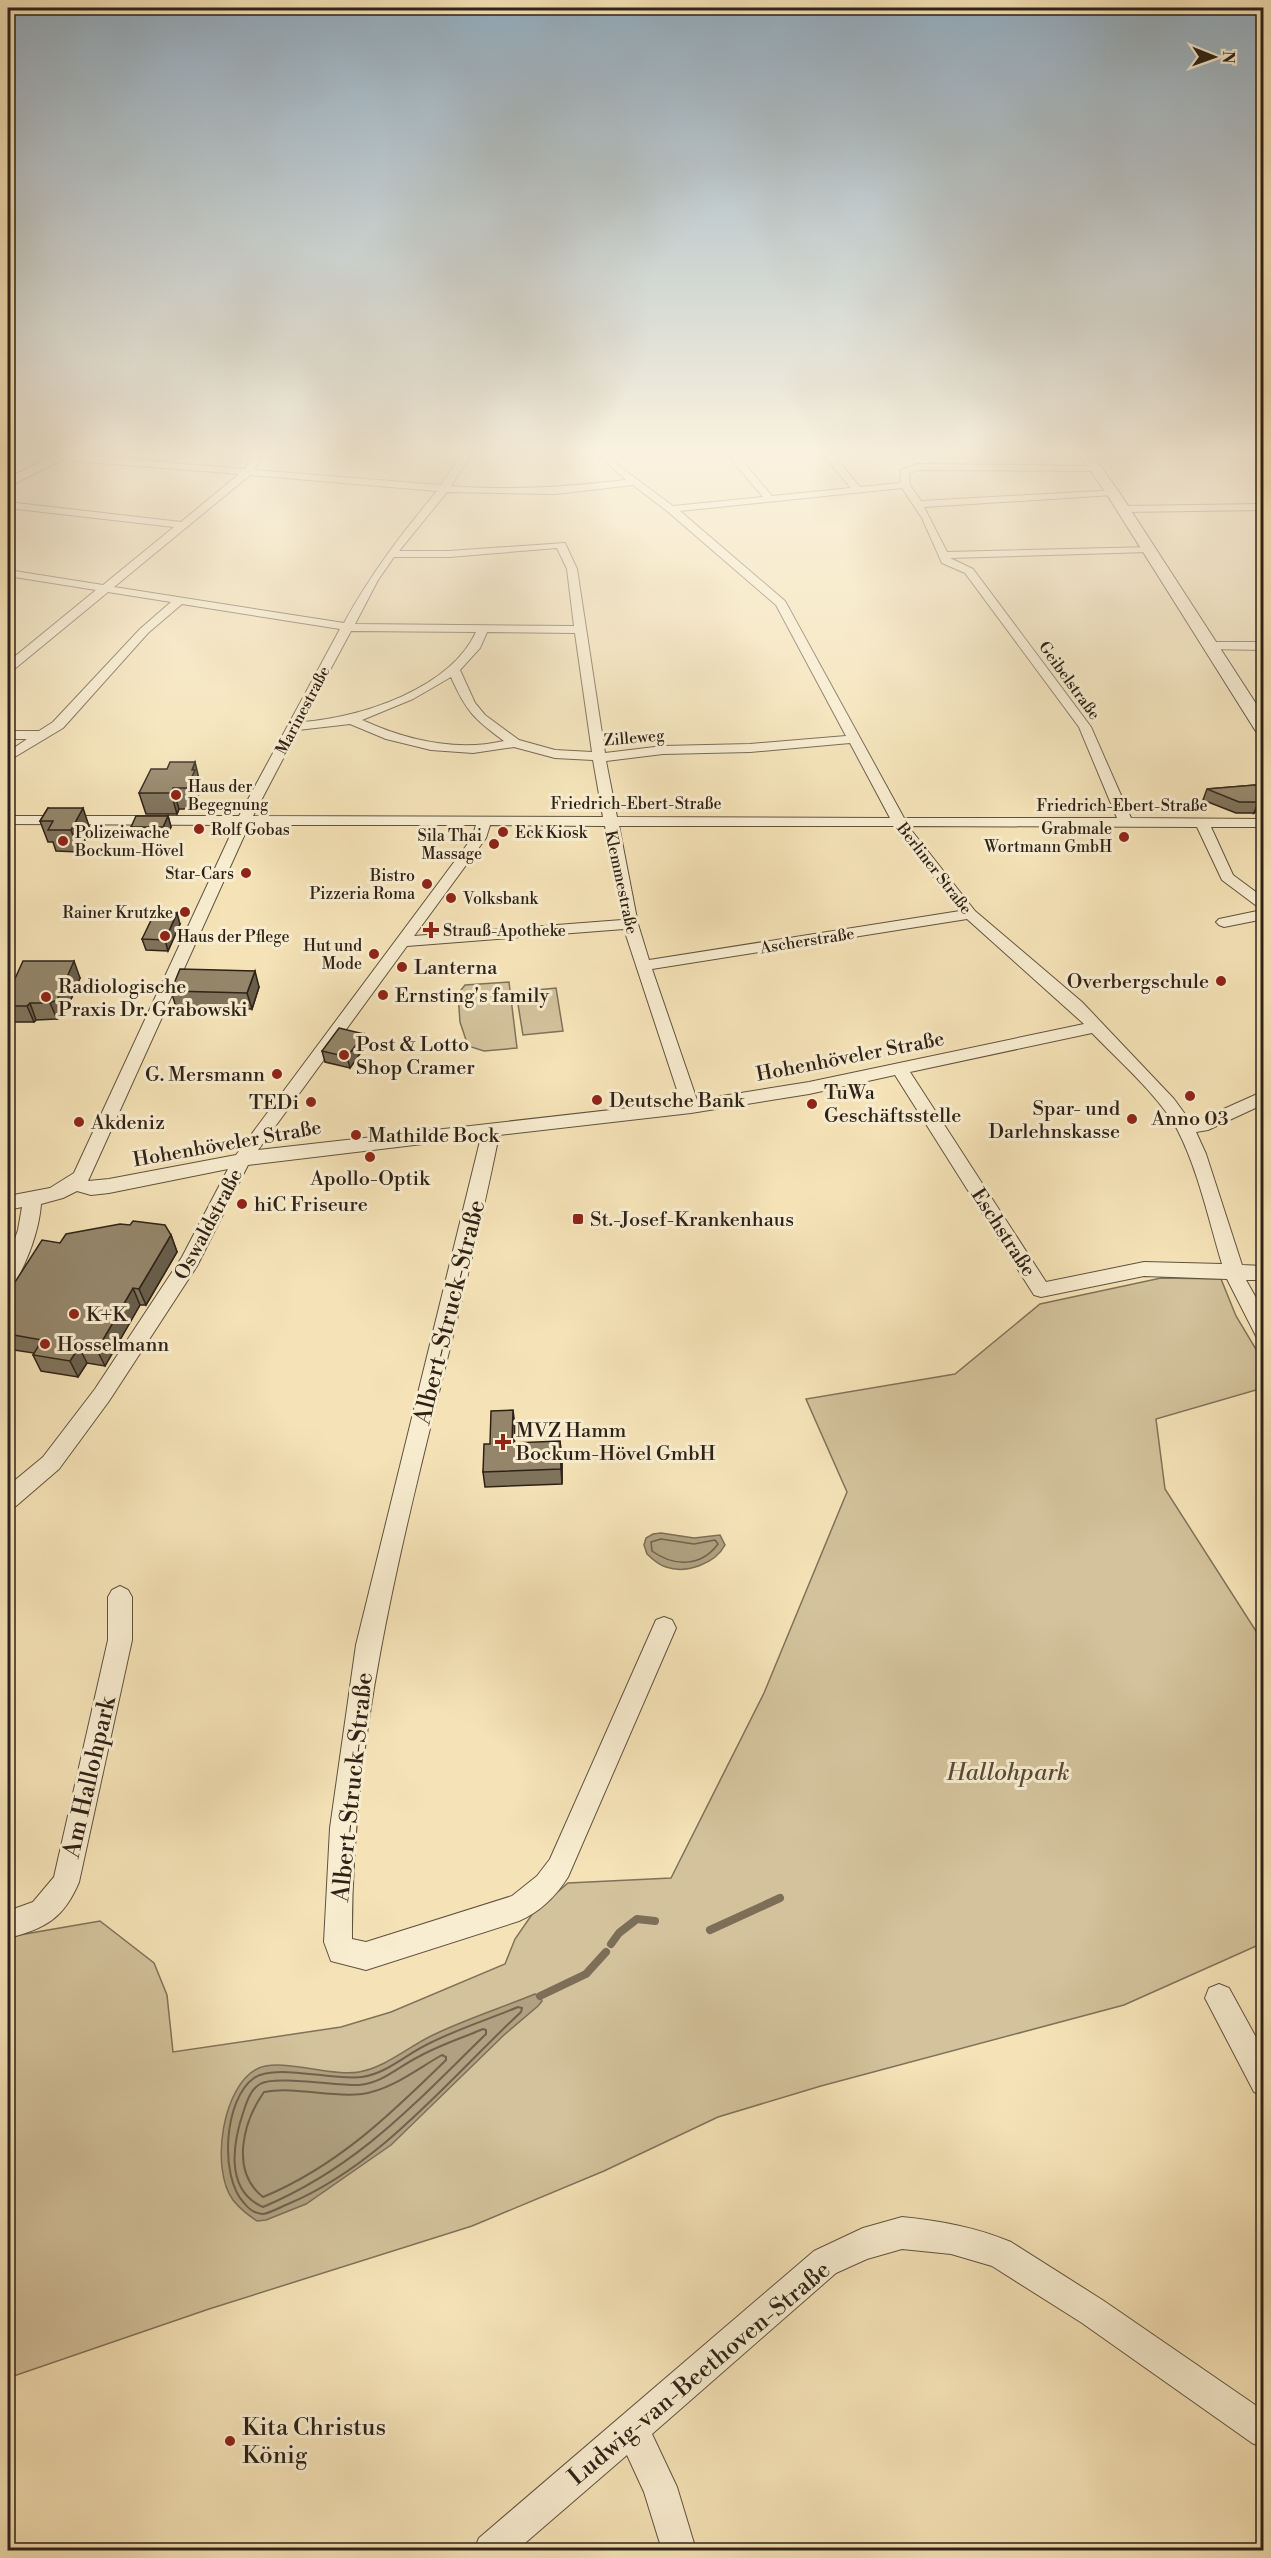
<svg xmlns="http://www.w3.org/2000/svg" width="1271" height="2558" font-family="'Libre Bodoni',serif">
  <rect width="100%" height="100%" fill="#f5e3b7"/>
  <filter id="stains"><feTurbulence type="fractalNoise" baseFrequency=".00333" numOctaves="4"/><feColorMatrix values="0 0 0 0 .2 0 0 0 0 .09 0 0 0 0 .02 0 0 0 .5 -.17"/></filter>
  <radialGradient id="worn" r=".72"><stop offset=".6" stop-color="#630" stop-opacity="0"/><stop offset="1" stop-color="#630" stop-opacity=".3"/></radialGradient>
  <!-- green -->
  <g fill="#d3c29c" stroke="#80725a" stroke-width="1.5">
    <polygon points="509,982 517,1048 484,1051 468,1046 460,1022 458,994 465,985"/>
    <polygon points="556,988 563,1031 523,1035 516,992"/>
    <polygon points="1161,1278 1221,1279 1236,1316 1263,1361 1263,1388 1156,1419 1165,1489 1263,1642 1263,1943 1124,2005 821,2086 718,2117 604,2171 472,2226 209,2309 8,2378 8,1937 100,1921 154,1963 167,1995 173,2052 341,2027 391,2012 505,1964 515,1939 533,1913 568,1883 671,1878 764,1693 847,1492 806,1399 955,1374 1040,1304"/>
  </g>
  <!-- water -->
  <g fill="#b1a181" stroke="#7d6e57" stroke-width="1.5">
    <path d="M661,1533L694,1538L720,1535L725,1545C715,1564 686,1574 666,1567C659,1565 652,1559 647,1554L644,1545L646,1538L653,1534Z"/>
    <path d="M535,1994L540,1996L542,2001L538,2006L504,2035L391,2145L306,2204L266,2220L257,2221C248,2215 239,2208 233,2200C210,2169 222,2084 259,2068C282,2058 332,2077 359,2072C386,2067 408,2047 433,2035C466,2019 501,2008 535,1994Z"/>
  </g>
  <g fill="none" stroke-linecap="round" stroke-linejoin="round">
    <!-- shore-far1 -->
    <path stroke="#70624c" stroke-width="1.5" d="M661,1539L694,1544L715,1540L718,1544C701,1567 674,1567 652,1551L651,1542Z"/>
    <!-- shore -->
    <g stroke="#70624c" stroke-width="2">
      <path d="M518,2007L522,2008L521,2012C449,2079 381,2165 288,2204C280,2207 271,2213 263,2214C255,2214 248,2208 244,2203C219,2176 224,2099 254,2078C275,2063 333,2081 362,2077C388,2073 406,2054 430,2043C458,2029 489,2019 518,2007Z"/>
      <path d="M483,2029L486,2030V2034C414,2104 358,2167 263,2207C224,2190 233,2142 244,2110C247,2101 251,2089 260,2084C274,2075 337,2086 359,2085C383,2083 399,2066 420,2056C440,2045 462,2038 483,2029Z"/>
      <path d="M442,2055L446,2057V2060C390,2115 336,2167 263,2197C230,2171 243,2122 264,2092C296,2086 330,2098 362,2094C391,2090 417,2069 442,2055Z"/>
    </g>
    <!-- stream -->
    <g stroke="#7d6e57" stroke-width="8">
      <polyline points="710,1930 780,1898"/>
      <polyline points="611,1944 619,1933 637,1919 655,1921"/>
      <polyline points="540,1996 586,1974 606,1952"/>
    </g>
    <defs>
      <g id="street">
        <path d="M254,450H264L254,470L441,485L464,450H474L451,486C510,491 567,487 626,480L593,450H604L619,466L673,506L763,497L723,450H733L772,496L851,488L819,450H829L860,487L900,483L901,470L917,464L1099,466V470L1096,471L918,470L909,473L910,485L921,501L1116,490L1117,492L1112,495L924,507L947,552L1152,547L1153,549L1148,552L950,558L973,569L1091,727L1131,818L1264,819V827H1211L1233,875L1264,898V919L1224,927L1219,925L1216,922L1219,919L1262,910L1222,880L1197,827L908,826L975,911L1082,1002L1174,1099L1190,1121L1199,1120L1264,1091V1104L1208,1130L1196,1132L1206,1154L1242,1265L1264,1266V1280H1246L1264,1312V1340L1257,1338L1227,1279L1144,1276L1041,1297L1034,1295L895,1075L809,1094L691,1113L499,1135C446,1401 350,1665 352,1939L366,1942L512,1896L537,1876L550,1859L656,1620L664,1617L672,1620L676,1628L568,1877C556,1896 540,1912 519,1921L366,1970L331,1961L324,1942L330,1828L356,1645L481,1137L248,1165L197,1266L109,1401L59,1469L16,1506L8,1508V1486L43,1457L95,1389L182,1257L228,1169L109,1193L91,1195L77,1191L63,1198L41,1204C39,1231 28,1259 15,1283L8,1285V1258L18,1230L22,1207L8,1210V1196L50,1188L74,1173L235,825L8,824V816H239L340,629L182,604L148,633L63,728L8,761V752L27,739H8V731H39L53,722L140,629L171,602L108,592L12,671L8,672V662L96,590L8,576V570L103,585L174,527L8,508V502L181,522L239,474L63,460L58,457L63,454L245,469ZM250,475L437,491C400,536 372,572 344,623L114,587ZM633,485L667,511L776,605L846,736L750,744L663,746L605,753L577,569L565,543L449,551H399L447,492L555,494ZM902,488L922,518L942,563L965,573L1079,727L1117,818H904L785,601L680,511ZM557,548L567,569L574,626L355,624L378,580L394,557H449ZM351,631L476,632C450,689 360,718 302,722ZM487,632L575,633L592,752L555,750L519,740L485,715L475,703L460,670L480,648ZM451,677C466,711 474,719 504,741C456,752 406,740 362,720L413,699ZM350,724L386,739L431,750L473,753L514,747L555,758L593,760L603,817L253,816L298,730ZM850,743L890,818L617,817L606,761L663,754L750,752ZM249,825H476L472,838L236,1155L109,1179L88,1181ZM490,825L605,826L622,920L414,936L486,838ZM619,826H894L960,911L649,960L638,924ZM967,919L1084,1024L809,1082L697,1100L652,969ZM624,929L681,1102L258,1150L407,946ZM1092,1033C1119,1061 1160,1097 1177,1129C1198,1169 1209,1221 1222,1264L1144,1262L1046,1282L910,1072Z"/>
        <polygon points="1264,451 1264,457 1087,458 1082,455 1087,452"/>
        <polygon points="1264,504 1264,510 1123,512 1118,509 1123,506"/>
        <polygon points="1210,642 1264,642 1264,650 1206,649 1204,646"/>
        <path d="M120,1586L128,1590L132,1597V1640L79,1882C64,1918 45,1929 8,1938V1911L33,1902L54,1877L108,1640V1597L112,1590Z"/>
        <polygon points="1219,1984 1229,1988 1264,2052 1264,2096 1254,2092 1205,1998 1209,1988"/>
        <path d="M902,2217C941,2221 975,2227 1011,2242L1104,2301L1264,2411V2448L1252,2443L1082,2323L992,2266L951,2254L902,2249L867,2259L836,2273L652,2434L677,2487L696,2550H662L644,2492L627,2455L517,2550H474L479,2538L814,2251L863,2228Z"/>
      </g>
      <g id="secondary">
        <polygon points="64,450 81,450 8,487 8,478"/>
        <polygon points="1076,450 1089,450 1119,492 1264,716 1264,735 1258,734 1255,730 1106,493"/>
      </g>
    </defs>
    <!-- street casing -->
    <use href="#street" stroke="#605240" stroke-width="2"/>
    <!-- secondary casing -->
    <use href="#secondary" stroke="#2e2218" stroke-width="2"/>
    <!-- street -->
    <use href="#street" fill="#f8edd0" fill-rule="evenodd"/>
    <!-- secondary -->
    <use href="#secondary" fill="#f8edd0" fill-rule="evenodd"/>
  </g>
  <!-- wall -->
  <g fill="#80735c" stroke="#2e2218" stroke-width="1.5">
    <polygon points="200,783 199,786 200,791 193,809 179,809 177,814 146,814 139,793"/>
    <polygon points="1255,785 1263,807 1254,813 1236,813 1203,800 1207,789"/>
    <polygon points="48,808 90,829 79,852 56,851 53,842 48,842 40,821"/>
    <polygon points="168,816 171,827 166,838 134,838 131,827"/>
    <polygon points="180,924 168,951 146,950 142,939"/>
    <polygon points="80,978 64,1016 57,1019 36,1020 34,1022 9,1022 8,1019 8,994"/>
    <polygon points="259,987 252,1009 176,1007 171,991"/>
    <polygon points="366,1045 350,1068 325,1062 322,1051"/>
    <polygon points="171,1235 177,1252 146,1305 140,1305 105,1366 87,1363 78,1377 41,1371 33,1355 34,1353 8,1349 8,1293 60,1243"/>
    <polygon points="515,1426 514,1443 562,1457 562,1484 485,1487 483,1472 490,1444"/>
  </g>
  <!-- shaded-wall -->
  <g fill="#685e4b" stroke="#2e2218" stroke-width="1.5">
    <polygon points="195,762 200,783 199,786 200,791 193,809 187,788 192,770"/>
    <polygon points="173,788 179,809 177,814 171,793"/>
    <polygon points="1263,799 1263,807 1254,813 1258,802"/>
    <polygon points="83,808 90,829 79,852 71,830"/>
    <polygon points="168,816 171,827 166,838 163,827"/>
    <polygon points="177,913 180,924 168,951 165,940"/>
    <polygon points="74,961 80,978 64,1016 57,1019 50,1003"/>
    <polygon points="255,971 259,987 252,1009 247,993"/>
    <polygon points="30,1003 36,1020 34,1022 27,1006"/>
    <polygon points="364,1034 366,1045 350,1068 347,1057"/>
    <polygon points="171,1235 177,1252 146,1305 139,1289"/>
    <polygon points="133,1288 140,1305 105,1366 97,1350"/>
    <polygon points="79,1347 87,1363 78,1377 70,1361"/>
    <polygon points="513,1410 515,1426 514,1458 512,1443"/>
    <polygon points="560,1441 562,1457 562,1484 561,1469"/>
  </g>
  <!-- building -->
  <g fill="#95866b" stroke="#2e2218" stroke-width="1.5">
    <polygon points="170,762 195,762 192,770 195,770 187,788 173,788 171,793 139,793 151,769 167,769"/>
    <polygon points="1255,785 1263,790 1263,799 1258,802 1239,802 1207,789"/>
    <polygon points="48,808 83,808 71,830 48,830 53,821 40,821"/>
    <polygon points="136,816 168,816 163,827 131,827"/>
    <polygon points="155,912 177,913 165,940 142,939"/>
    <polygon points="23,961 74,961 57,1000 50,1003 30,1003 27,1006 8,1006 8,994"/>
    <polygon points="180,969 255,971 247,993 171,991"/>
    <polygon points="339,1028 364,1034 347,1057 322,1051"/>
    <polygon points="133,1221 165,1225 171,1235 139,1289 133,1288 97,1350 79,1347 70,1361 33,1355 42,1340 8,1334 8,1293 42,1240 60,1243 66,1234 120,1224 130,1225"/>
    <polygon points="513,1410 512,1443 560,1441 561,1469 483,1472 484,1444 490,1444 491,1411"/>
  </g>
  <!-- sky -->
  <linearGradient id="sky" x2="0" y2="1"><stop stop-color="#92acbf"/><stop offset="0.56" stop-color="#faf2df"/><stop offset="1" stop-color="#faf2df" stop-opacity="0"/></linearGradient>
  <rect width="1271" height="808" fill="url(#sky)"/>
  <!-- markers -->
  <g fill="#8f2418" stroke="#f8edd0" stroke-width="2">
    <circle cx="176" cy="795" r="6"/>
    <circle cx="199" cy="829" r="6"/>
    <circle cx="503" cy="832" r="6"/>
    <circle cx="1124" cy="837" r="6"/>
    <circle cx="63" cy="841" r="6"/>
    <circle cx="494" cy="844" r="6"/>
    <circle cx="246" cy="873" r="6"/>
    <circle cx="427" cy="884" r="6"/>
    <circle cx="451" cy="898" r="6"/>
    <circle cx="185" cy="912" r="6"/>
    <path d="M428 921h6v6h6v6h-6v6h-6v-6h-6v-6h6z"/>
    <circle cx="165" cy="936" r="6"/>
    <circle cx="374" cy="954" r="6"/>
    <circle cx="402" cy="967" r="6"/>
    <circle cx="1221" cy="981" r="6"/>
    <circle cx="383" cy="995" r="6"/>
    <circle cx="46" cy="997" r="6"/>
    <circle cx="344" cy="1055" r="6"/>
    <circle cx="277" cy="1074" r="6"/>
    <circle cx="1190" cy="1096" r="6"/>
    <circle cx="597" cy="1100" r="6"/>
    <circle cx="311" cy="1102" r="6"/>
    <circle cx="812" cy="1104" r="6"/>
    <circle cx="1132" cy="1119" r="6"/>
    <circle cx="79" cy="1122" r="6"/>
    <circle cx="356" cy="1135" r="6"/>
    <circle cx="370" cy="1157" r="6"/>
    <circle cx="242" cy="1204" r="6"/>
    <rect x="572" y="1213" width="12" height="12" rx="3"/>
    <circle cx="74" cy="1314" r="6"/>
    <circle cx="45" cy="1344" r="6"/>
    <path d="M500 1433h6v6h6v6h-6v6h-6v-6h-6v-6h6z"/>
    <circle cx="230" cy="2441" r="6"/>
  </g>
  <g text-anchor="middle" stroke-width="6" stroke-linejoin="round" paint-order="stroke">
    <!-- far-street labels -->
    <g font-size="16" fill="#2e2218" stroke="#f8edd0">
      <text transform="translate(1070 680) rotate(54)" y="6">Geibelstraße</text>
      <text transform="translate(302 710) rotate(-62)" y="6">Marinestraße</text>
      <text transform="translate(634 737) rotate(-5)" y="6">Zilleweg</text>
      <text x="636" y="809">Friedrich-Ebert-Straße</text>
      <text x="1122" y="811">Friedrich-Ebert-Straße</text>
      <text transform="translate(935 868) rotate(52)" y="6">Berliner Straße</text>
      <text transform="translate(622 882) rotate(78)" y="6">Klemmestraße</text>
      <text transform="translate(807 940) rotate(-9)" y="6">Ascherstraße</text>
    </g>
    <!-- far-poi labels -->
    <g font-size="16" fill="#2e2218" stroke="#f8edd0" text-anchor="start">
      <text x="188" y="792">Haus der<tspan x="188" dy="18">Begegnung</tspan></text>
      <text x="1112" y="834" text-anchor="end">Grabmale<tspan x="1112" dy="18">Wortmann GmbH</tspan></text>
      <text x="211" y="835">Rolf Gobas</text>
      <text x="75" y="838">Polizeiwache<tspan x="75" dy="18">Bockum-Hövel</tspan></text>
      <text x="515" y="838">Eck Kiosk</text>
      <text x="482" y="841" text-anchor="end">Sila Thai<tspan x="482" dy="18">Massage</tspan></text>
      <text x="234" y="879" text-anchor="end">Star-Cars</text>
      <text x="415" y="881" text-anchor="end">Bistro<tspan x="415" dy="18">Pizzeria Roma</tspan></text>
      <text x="463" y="904">Volksbank</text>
      <text x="173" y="918" text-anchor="end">Rainer Krutzke</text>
      <text x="443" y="936">Strauß-Apotheke</text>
      <text x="177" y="942">Haus der Pflege</text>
      <text x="362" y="951" text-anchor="end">Hut und<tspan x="362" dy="18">Mode</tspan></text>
    </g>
    <!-- poi labels -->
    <g font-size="20" fill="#2e2218" stroke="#f8edd0" text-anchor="start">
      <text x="414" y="974">Lanterna</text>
      <text x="1209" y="988" text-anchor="end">Overbergschule</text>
      <text x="58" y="993">Radiologische<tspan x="58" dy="23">Praxis Dr. Grabowski</tspan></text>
      <text x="395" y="1002">Ernsting's family</text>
      <text x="356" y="1051">Post &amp; Lotto<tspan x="356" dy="23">Shop Cramer</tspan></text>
      <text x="265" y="1081" text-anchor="end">G. Mersmann</text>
      <text x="824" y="1099">TuWa<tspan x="824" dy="23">Geschäftsstelle</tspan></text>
      <text x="609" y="1107">Deutsche Bank</text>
      <text x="299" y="1109" text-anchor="end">TEDi</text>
      <text x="1120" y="1115" text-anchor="end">Spar- und<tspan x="1120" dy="23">Darlehnskasse</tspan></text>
      <text x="1190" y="1125" text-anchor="middle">Anno 03</text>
      <text x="91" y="1129">Akdeniz</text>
      <text x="368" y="1142">Mathilde Bock</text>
      <text x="370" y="1185" text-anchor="middle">Apollo-Optik</text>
      <text x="254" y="1211">hiC Friseure</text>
      <text x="590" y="1226">St.-Josef-Krankenhaus</text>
      <text x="86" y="1321">K+K</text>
      <text x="57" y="1351">Hosselmann</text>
      <text x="516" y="1437">MVZ Hamm<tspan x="516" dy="23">Bockum-Hövel GmbH</tspan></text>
    </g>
    <!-- street labels -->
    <g font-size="20" fill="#2e2218" stroke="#f8edd0">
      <text transform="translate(850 1056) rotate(-11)" y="7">Hohenhöveler Straße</text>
      <text transform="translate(227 1143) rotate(-10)" y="7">Hohenhöveler Straße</text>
      <text transform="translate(208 1224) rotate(-62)" y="7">Oswaldstraße</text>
      <text transform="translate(1004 1232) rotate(57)" y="7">Eschstraße</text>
    </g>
    <!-- near-street labels -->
    <g font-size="24" fill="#2e2218" stroke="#f8edd0">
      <text transform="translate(449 1312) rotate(-76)" y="8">Albert-Struck-Straße</text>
      <text transform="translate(89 1777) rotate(-77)" y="8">Am Hallohpark</text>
      <text transform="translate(352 1787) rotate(-84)" y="8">Albert-Struck-Straße</text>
      <text transform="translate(699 2373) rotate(-40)" y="8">Ludwig-van-Beethoven-Straße</text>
    </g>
    <!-- near-park labels -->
    <g font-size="24" font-style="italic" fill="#574a39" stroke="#f8edd0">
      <text x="1008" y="1780">Hallohpark</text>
    </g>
    <!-- near-poi labels -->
    <g font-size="24" fill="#2e2218" stroke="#f8edd0" text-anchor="start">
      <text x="242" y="2435">Kita Christus<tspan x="242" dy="28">König</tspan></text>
    </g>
  </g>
  <!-- margin -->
  <rect width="1271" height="2558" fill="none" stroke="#f5e3b7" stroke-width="30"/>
  <rect x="9" y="9" width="1253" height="2540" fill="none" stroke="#2e2218" stroke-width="3"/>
  <rect x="15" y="15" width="1241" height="2528" fill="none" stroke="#2e2218" stroke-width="1.5"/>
  <!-- north arrow -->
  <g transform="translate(1214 57) rotate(91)" stroke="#f8edd0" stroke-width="4.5" paint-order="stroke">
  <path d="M0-4.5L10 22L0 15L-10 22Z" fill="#2e2218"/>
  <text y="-9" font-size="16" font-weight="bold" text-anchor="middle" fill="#2e2218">N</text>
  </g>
  <rect width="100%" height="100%" filter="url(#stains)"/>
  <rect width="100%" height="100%" fill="url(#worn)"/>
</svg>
